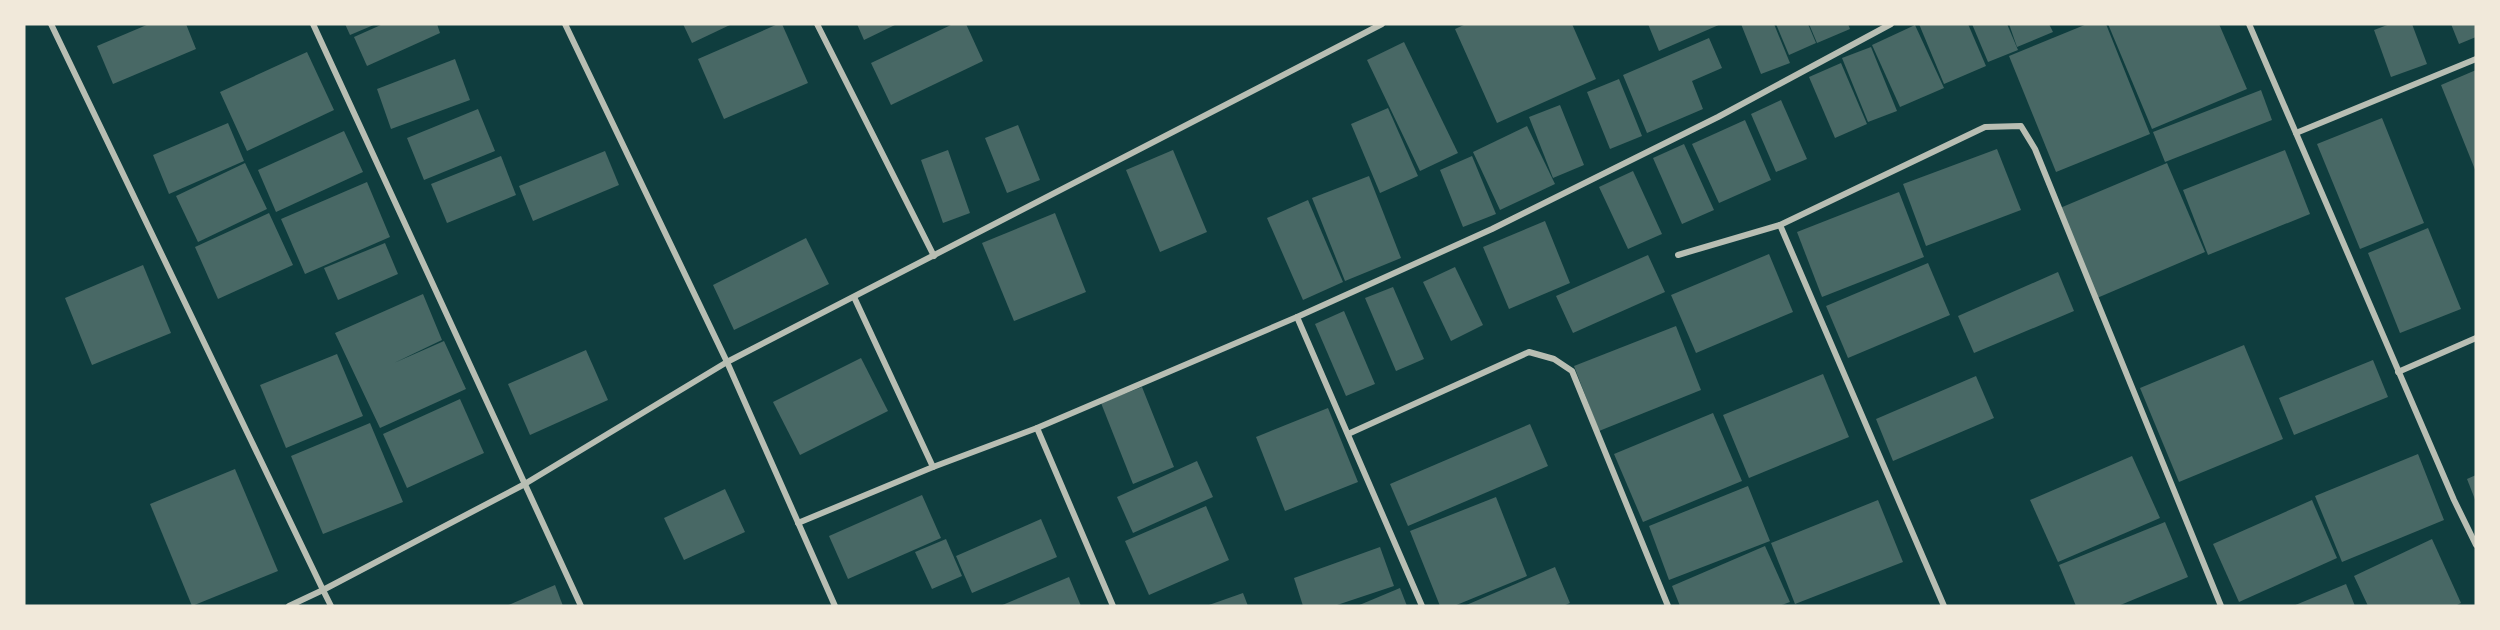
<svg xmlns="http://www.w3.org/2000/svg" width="2500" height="630" font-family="Montserrat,sans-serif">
  <rect width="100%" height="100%" fill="#0f3d3e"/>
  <!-- building -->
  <g fill="#486865">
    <polygon points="149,24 186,24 196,49 113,84 97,46"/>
    <polygon points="345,24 376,24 350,35"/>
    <polygon points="383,24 437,24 440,33 367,66 354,37"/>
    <polygon points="683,24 732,24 692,43"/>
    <polygon points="778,24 782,24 808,83 724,119 698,59"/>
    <polygon points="857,24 897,24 864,40"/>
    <polygon points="953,24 966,24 983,61 891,105 871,63"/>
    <polygon points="1466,24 1572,24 1596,79 1497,123 1455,29"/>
    <polygon points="1648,24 1721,24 1659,51"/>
    <polygon points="1741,24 1774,24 1790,63 1761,74"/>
    <polygon points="1776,24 1808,24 1816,43 1789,55"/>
    <polygon points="1809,24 1848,24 1850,29 1817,43"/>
    <polygon points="1919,24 1968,24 1986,66 1944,84"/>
    <polygon points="1972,24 2007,24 2018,50 1988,62"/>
    <polygon points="2009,24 2049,24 2053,32 2017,47"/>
    <polygon points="2087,24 2106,24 2150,134 2056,172 2009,56"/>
    <polygon points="2108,24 2219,24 2247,89 2152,129"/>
    <polygon points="2390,24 2412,24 2427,64 2391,77 2374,30"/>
    <polygon points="2451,24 2476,24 2476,37 2459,44"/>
    <polygon points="1915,25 1944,88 1900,107 1872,45"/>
    <polygon points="1709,38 1722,68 1692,81 1703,109 1647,133 1623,75"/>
    <polygon points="1404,42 1458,153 1420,171 1367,60"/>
    <polygon points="1871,47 1897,111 1868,122 1842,58"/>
    <polygon points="307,52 334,110 247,151 220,92"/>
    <polygon points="455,59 470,100 391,129 377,89"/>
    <polygon points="1841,63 1867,124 1835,138 1809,77"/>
    <polygon points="2476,70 2476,172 2441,85"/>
    <polygon points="1619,79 1642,136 1610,149 1587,92"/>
    <polygon points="2261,90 2272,120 2165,162 2153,132"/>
    <polygon points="1781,100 1807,159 1776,172 1751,114"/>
    <polygon points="1560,105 1584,165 1553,178 1529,117"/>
    <polygon points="1388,108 1418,176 1380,193 1351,124"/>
    <polygon points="478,109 495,151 424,180 407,138"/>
    <polygon points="2382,118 2424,223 2360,249 2317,144"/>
    <polygon points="1745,120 1771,180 1719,203 1692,144"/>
    <polygon points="228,123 244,161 169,194 153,155"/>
    <polygon points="1018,125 1040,180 1007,193 985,138"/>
    <polygon points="1527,126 1555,184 1500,210 1473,152"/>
    <polygon points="344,131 363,172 276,212 258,170"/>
    <polygon points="1684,144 1714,210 1682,224 1653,158"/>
    <polygon points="1997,149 2021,210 1926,246 1903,184"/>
    <polygon points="948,150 970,213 943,223 921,160"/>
    <polygon points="1173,150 1207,232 1160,252 1126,170"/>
    <polygon points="2285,150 2310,214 2208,255 2183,190"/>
    <polygon points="605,151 619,185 533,221 519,186"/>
    <polygon points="501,156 516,195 447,223 431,184"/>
    <polygon points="1472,156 1496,214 1463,227 1440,170"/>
    <polygon points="245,163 267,209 198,242 176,196"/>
    <polygon points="2167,163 2205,252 2097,298 2060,208"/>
    <polygon points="1633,171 1662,234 1628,249 1599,187"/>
    <polygon points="1369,176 1401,258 1345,281 1312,198"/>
    <polygon points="367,182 390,237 305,274 281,219"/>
    <polygon points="1899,192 1924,257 1822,297 1797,232"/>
    <polygon points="1308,200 1343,282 1303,300 1267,218"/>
    <polygon points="269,213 293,265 218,299 195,247"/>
    <polygon points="1055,213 1086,292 1014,321 982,243"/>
    <polygon points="1545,221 1570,283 1509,309 1483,247"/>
    <polygon points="2428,228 2461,309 2400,333 2368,253"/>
    <polygon points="806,238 829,284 734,330 713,285"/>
    <polygon points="385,243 398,274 338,300 324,268"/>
    <polygon points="1769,254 1793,312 1696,353 1671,295"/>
    <polygon points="1648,255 1665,292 1573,333 1556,296"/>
    <polygon points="1928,263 1950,315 1848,358 1826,306"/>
    <polygon points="143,265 171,333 92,365 65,298"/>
    <polygon points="1455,267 1483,325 1451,341 1423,282"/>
    <polygon points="2058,272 2074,311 1974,353 1958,316"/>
    <polygon points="1393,287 1424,359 1396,371 1365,298"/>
    <polygon points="423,294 442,340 394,363 444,341 466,389 380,428 335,333"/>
    <polygon points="1344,311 1375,384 1346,396 1315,324"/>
    <polygon points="1676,326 1701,390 1599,431 1574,366"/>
    <polygon points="2244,345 2283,439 2179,482 2140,388"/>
    <polygon points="586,350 608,400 530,435 508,384"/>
    <polygon points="337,354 363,416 286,448 260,385"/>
    <polygon points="861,358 888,411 800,455 773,402"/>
    <polygon points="2373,360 2388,397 2294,435 2279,398"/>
    <polygon points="1823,374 1849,437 1749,478 1723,415"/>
    <polygon points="1976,376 1994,418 1893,461 1876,419"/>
    <polygon points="1142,387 1174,467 1133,484 1101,403"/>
    <polygon points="460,399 484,453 407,488 383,434"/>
    <polygon points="1328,408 1358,482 1285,511 1256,437"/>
    <polygon points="1713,413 1742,481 1643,522 1614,454"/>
    <polygon points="370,423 403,502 323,534 291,456"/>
    <polygon points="1530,424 1548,466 1408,526 1390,484"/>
    <polygon points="2418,454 2444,520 2342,562 2315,496"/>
    <polygon points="2132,456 2160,518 2058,562 2030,500"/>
    <polygon points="1197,461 1213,497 1133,533 1117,497"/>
    <polygon points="235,469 278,571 192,606 150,504"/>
    <polygon points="2476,475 2476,502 2467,479"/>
    <polygon points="1748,486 1770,541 1669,580 1649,526"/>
    <polygon points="725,489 745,532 684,560 664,518"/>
    <polygon points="922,495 941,538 848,579 829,536"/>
    <polygon points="1496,497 1527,576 1454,606 1440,606 1410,531"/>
    <polygon points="1878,500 1903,562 1795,604 1771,543"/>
    <polygon points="2312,500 2337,558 2239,602 2213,544"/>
    <polygon points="1206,506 1229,560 1149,595 1125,541"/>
    <polygon points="1041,519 1057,557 972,593 956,556"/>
    <polygon points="2165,522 2188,577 2118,606 2076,606 2059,565"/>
    <polygon points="946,539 962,576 932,589 915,552"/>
    <polygon points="2432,539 2461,603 2455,606 2368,606 2354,576"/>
    <polygon points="1765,546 1790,602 1779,606 1680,606 1672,586"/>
    <polygon points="1380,547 1394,586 1334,606 1303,606 1294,578"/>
    <polygon points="1555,567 1570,603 1563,606 1464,606"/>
    <polygon points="1069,577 1081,606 1000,606"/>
    <polygon points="2346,584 2355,606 2293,606"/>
    <polygon points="555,585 563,606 506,606"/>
    <polygon points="1400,588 1407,606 1357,606"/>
    <polygon points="1243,593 1248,606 1206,606"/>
  </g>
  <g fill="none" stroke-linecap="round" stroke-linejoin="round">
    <!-- minor -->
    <g stroke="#b8beb3" stroke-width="6">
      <polyline points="51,24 323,590 523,485 727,362 1382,24"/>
      <polyline points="313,24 581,606"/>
      <polyline points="565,24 727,362 835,606"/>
      <polyline points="817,24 934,256"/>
      <polyline points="2249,24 2454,500 2476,545"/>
      <polyline points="2296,133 2476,59"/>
      <polyline points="1780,225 1944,606"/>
      <polyline points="1678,255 1780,225 1985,127 2021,126 2035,149 2221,606"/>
      <polyline points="854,297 933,467"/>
      <polyline points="1297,317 1422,606"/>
      <polyline points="2398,372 2476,338"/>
      <polyline points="1037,428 1113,606"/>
      <polyline points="1348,434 1529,352 1554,359 1572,371 1668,606"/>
      <polyline points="798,523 933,467 1037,428 1297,317 1492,229 1718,117 1891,24"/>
      <polyline points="289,606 323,590 331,606"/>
    </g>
  </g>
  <!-- border -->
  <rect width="2500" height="630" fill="none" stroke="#f1e9da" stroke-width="51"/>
</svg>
